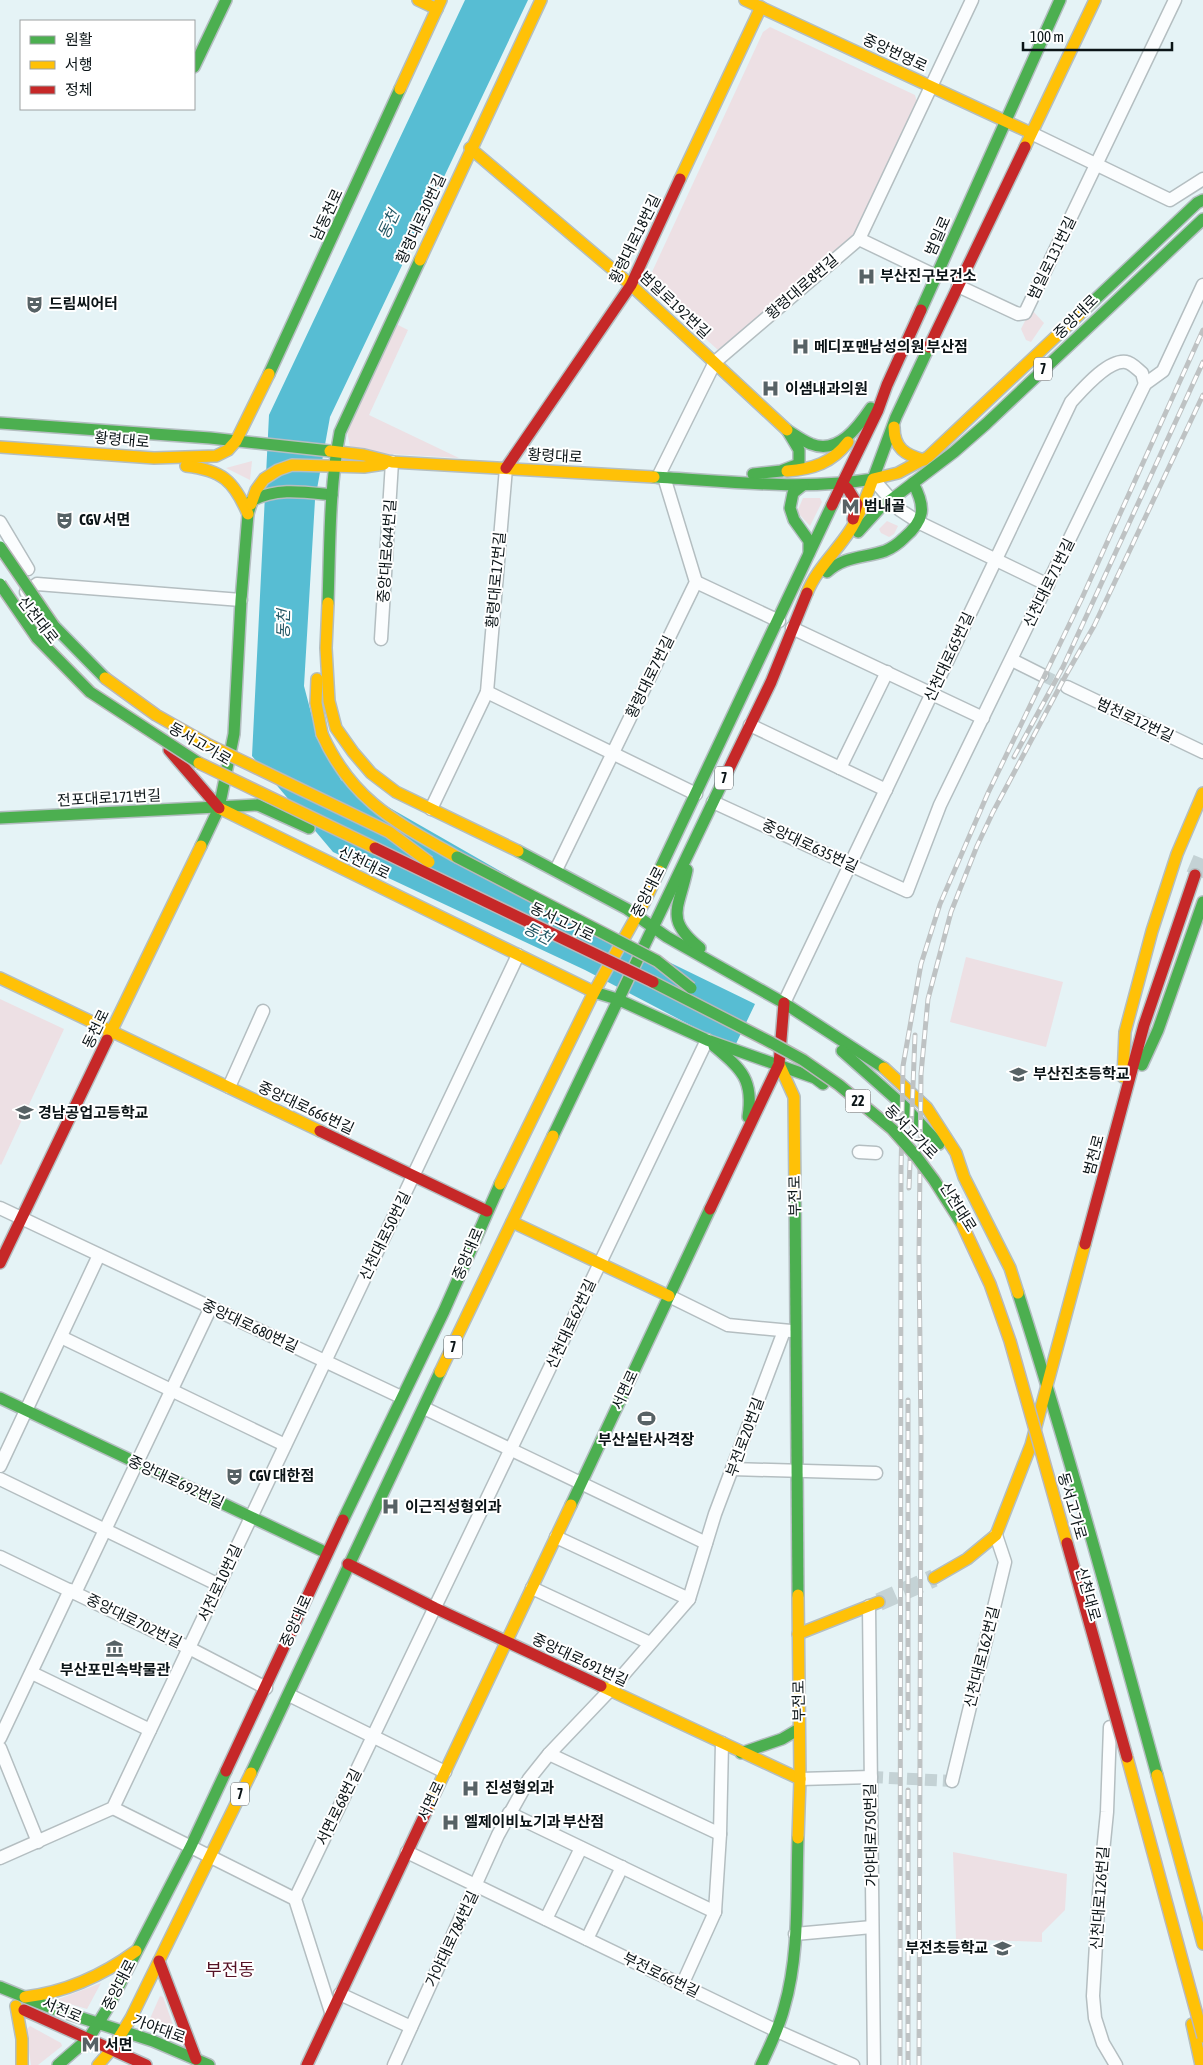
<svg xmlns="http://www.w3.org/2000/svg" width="1203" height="2065" font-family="'Asap Condensed','Noto Sans KR',sans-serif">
  <rect width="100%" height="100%" fill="#e5f3f6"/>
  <!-- green -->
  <g fill="#ede0e4">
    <polygon points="770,27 915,95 918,106 854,238 718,350 646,285 763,32"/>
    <polygon points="1031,309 1044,323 1031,342 1026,340 1021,329"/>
    <polygon points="396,324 408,330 369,415 459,458 372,453 350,446 347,431"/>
    <polygon points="252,461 250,480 226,468"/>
    <polygon points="803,498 820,498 822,502 810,526 797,512"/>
    <polygon points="887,521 898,526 894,534 889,537 881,533 879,529"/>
    <polygon points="966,957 1063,982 1046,1047 950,1022"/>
    <polygon points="0,999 64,1029 1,1165 0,1164"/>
    <polygon points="953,1852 1067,1874 1065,1910 1042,1933 1042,1942 956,1939"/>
    <polygon points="101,1983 87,2009 56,2000"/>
    <polygon points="160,1996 163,1997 177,2036 176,2038 149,2025 148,2023"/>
    <polygon points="30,2026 61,2043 62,2046 38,2065 31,2065 26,2030"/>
  </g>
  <!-- water -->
  <polygon fill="#57bdd3" points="465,0 528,0 330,417 315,500 304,686 315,728 341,780 601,929 755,1004 734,1048 585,970 333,852 252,756 269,415"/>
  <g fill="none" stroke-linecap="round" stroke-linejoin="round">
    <!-- street-tunnel -->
    <g stroke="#c4d2d5" stroke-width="12" stroke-dasharray="12 6" stroke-linecap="butt">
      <polyline points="1042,675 1067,687"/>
      <polyline points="871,1777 952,1781"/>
    </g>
    <!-- secondary-tunnel -->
    <g stroke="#c4d2d5" stroke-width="18" stroke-dasharray="18 9" stroke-linecap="butt">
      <polyline points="1195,875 1203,856"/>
      <polyline points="879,1602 934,1578"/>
    </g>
    <defs>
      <g id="street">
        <polyline points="1031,133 1170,200 1203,179"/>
        <polyline points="859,239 936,276"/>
        <polyline points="958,286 1018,314 1025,313 1175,0"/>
        <polyline points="658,477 715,362 859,239 972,0"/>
        <polyline points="873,479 900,510 920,523 1048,585"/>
        <polyline points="0,522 28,569"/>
        <polyline points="696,582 779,621"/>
        <polyline points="26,592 37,584 241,600"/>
        <polyline points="792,628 983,718"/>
        <polyline points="381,639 392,462"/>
        <polyline points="1012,660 1042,675"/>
        <polyline points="1067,687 1203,752"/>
        <polyline points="487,692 696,794"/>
        <polyline points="750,725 886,790"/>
        <polyline points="840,768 887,672"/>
        <polyline points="713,802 907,891 940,805 1145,384 1163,371 1203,285"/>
        <polyline points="431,809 487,692 506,468"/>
        <polyline points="556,870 696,582 664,477"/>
        <path d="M784,1003L1071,402C1082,390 1108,359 1126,362C1132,363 1138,370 1142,373L1145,384"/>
        <polyline points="229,1087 263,1011"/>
        <polyline points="859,1152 876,1153"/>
        <polyline points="0,1208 401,1397"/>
        <polyline points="669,1296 728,1325 791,1331"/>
        <polyline points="61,1337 285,1445"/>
        <polyline points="424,1408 706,1543"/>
        <polyline points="0,1466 99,1255"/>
        <polyline points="732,1469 876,1473"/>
        <polyline points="0,1479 219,1585"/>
        <polyline points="556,1537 689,1599"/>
        <polyline points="0,1557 189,1648 266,1688"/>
        <polyline points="532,1588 650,1643"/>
        <polyline points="75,1593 211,1307"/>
        <polyline points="869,1606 874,2065"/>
        <polyline points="32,1673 150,1730"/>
        <polyline points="289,1695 445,1772"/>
        <polyline points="1110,1727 1107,1812 1099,1892 1093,1996 1095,2018 1103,2043 1116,2065"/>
        <polyline points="0,1738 70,1590"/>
        <polyline points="0,1748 38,1842"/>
        <polyline points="549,1754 720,1834"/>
        <polyline points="800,1779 871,1777"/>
        <polyline points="952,1781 1005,1562 996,1535"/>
        <polyline points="113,1808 295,1899"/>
        <polyline points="509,1813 715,1912"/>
        <polyline points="407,1852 777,2031 853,2065"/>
        <polyline points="0,1858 113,1808 518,955"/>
        <polyline points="546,1919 581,1848"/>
        <polyline points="795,1934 872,1927"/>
        <polyline points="587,1939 622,1867"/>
        <polyline points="682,1985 715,1912 720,1834 722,1743"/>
        <polyline points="340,1994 411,2027"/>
        <polyline points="331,2012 295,1899 707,1040"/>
        <polyline points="394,2065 498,1835 529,1779 549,1754 610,1690 689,1599 715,1514 784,1331"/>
      </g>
      <g id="fast">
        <polyline points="194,67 226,0"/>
        <polyline points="921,310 1060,0"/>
        <polyline points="1083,311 1197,203 1203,200"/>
        <polyline points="269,374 400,89"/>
        <polyline points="0,423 210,438 330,451"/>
        <path d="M753,474L781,471L799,464V450L787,430C795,435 803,441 811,444C838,455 858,427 871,408"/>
        <path d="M654,477C726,481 801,491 873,479L896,417L929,347"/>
        <polyline points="803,485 793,493 790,508 794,520 809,541 809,553"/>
        <path d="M251,501C277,487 304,492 332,495"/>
        <polyline points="858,532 879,509 954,452 986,424 1203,219"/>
        <path d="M827,572C844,556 864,558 885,551C892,548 899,543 904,538C925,520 926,507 913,483"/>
        <path d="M328,603C330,546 329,488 340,432L420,260"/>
        <polyline points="54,626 105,678"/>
        <polyline points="258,805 309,828"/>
        <polyline points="0,818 258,805"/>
        <polyline points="201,846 219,808 234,734 241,600 248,514 251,504"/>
        <polyline points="518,851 627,909 667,937 784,1003 884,1068"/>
        <path d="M687,870C679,909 664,919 700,948"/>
        <polyline points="659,871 832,505"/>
        <polyline points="594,992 617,999 707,1040 815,1078 823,1084"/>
        <path d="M714,1046C741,1069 754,1079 748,1117"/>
        <polyline points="842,1051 905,1107 939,1144"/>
        <polyline points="1142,1065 1158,1030 1203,902"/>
        <polyline points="553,1136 725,777"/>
        <polyline points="795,1192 798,1595"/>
        <path d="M1018,1293C1069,1453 1113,1614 1157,1775"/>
        <polyline points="0,1398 327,1553"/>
        <polyline points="571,1505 710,1209"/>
        <polyline points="343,1520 444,1311 500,1184"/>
        <polyline points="741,1753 782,1739 799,1729"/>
        <polyline points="251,1773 440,1372"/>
        <polyline points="0,1987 54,2009 153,2041 209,2065"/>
        <polyline points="58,2065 89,2038 107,2009 191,1846 226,1771"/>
        <path d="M761,2065C770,2046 779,2028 784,2008C800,1954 796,1894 798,1838"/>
      </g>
      <g id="slow">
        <polyline points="418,0 437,9"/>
        <polyline points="745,0 1031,133"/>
        <polyline points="400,89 441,0"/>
        <polyline points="1025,147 1095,0"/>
        <polyline points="470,148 631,285 787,430"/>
        <polyline points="680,179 761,7"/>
        <polyline points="420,260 541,0"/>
        <path d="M894,427C894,448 905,455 924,460"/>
        <polyline points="0,447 154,458 216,456 228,450 236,441 269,374"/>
        <polyline points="330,451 364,455 392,462 654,477"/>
        <path d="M186,466C222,470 234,481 248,514"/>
        <path d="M787,471C813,469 832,463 848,442"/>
        <polyline points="251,504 256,490 264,479 278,470 292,465 364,467 384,464"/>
        <path d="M807,593C816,570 835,553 849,532C860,516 866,497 873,479L898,473L928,457L1083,311"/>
        <polyline points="328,603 326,648 329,701 336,728 353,752 371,773 396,792 518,851"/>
        <polyline points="317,679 316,703 322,734"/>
        <path d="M322,734C352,801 396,822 457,857"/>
        <polyline points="219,808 594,992"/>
        <polyline points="0,978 320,1131"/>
        <polyline points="107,1040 201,846"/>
        <polyline points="779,1064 794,1097 795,1192"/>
        <polyline points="884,1068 927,1108 956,1153 964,1177 1010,1268 1018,1293"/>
        <polyline points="1123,1077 1125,1032 1152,931 1177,854 1203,793"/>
        <polyline points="500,1184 594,992 645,901 659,871"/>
        <polyline points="512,1222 669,1296"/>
        <polyline points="440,1372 553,1136"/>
        <polyline points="934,1578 967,1559 996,1535 1031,1445 1085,1244"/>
        <polyline points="798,1634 879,1602"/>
        <polyline points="601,1686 800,1779"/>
        <polyline points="1157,1775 1203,1944"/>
        <polyline points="427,1810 571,1505"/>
        <polyline points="798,1838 800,1779 798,1595"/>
        <path d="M25,1997C67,1992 102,1976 136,1951"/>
        <polyline points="16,2006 22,2039 22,2065"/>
        <polyline points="1192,2024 1201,2065"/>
        <polyline points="98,2065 112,2049 131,2018 251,1773"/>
      </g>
      <g id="jam">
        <polyline points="929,347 1025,147"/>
        <polyline points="506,468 631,285 680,179"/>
        <polyline points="842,484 878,410 887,385 921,310"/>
        <polyline points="832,505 842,484 848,489 857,504 853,519"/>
        <polyline points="169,750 219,808"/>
        <polyline points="725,777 771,682 807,593"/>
        <polyline points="320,1131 487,1211"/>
        <polyline points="710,1209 779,1064 784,1003"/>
        <polyline points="1085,1244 1144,1025 1195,875"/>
        <polyline points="0,1263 107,1040"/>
        <polyline points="348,1564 435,1608 601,1686"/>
        <polyline points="226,1771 343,1520"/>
        <polyline points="159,1961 196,2059"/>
        <polyline points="24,2010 146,2065"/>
        <polyline points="307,2065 427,1810"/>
      </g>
    </defs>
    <!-- street casing -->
    <use href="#street" stroke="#b4bec1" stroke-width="15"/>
    <!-- fast casing -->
    <use href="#fast" stroke="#b4bec1" stroke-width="14"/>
    <!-- slow casing -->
    <use href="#slow" stroke="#b4bec1" stroke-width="14"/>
    <!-- jam casing -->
    <use href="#jam" stroke="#b4bec1" stroke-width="14"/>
    <!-- street -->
    <use href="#street" stroke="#fbfdfe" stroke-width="12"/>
    <!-- fast -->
    <use href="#fast" stroke="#4caf50" stroke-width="11"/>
    <!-- slow -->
    <use href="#slow" stroke="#ffc107" stroke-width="11"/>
    <!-- jam -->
    <use href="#jam" stroke="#c62828" stroke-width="11"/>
    <defs>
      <g id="rail">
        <polyline points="1014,757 1063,667 1203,362"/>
        <polyline points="909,1188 915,1035"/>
        <polyline points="908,1728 908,1400"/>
        <polyline points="908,1790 908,2065"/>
        <polyline points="900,2065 901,1171 903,1066 921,964 940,904 988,793 1082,598 1203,330"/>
        <polyline points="919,2065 921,1437 919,1255 921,1074 928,999 951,912 977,846 993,812 1066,675 1094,626 1203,395"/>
      </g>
    </defs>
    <!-- rail casing -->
    <use href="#rail" stroke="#bec2c3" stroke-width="5"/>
    <!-- rail -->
    <use href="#rail" stroke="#fff" stroke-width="3" stroke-dasharray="9" stroke-linecap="butt"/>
    <defs>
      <g id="fast-bridge">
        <polyline points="0,547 54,626"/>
        <polyline points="0,584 37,638 90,692 199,763"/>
        <polyline points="457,857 657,961 691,988"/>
        <polyline points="653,982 772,1043 803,1060 839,1085 892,1129 916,1156 934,1180 962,1224"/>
      </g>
      <g id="slow-bridge">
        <polyline points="105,678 156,715 209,745 389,832 429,862"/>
        <polyline points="199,763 375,848"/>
        <polyline points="962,1224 990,1284 1010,1341 1067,1543"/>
        <polyline points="1127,1757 1203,2037"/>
      </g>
      <g id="jam-bridge">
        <polyline points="375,848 653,982"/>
        <polyline points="1067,1543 1127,1757"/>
      </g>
    </defs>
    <!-- fast-bridge casing -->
    <use href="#fast-bridge" stroke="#bab8bb" stroke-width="14" stroke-linecap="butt"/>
    <!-- slow-bridge casing -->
    <use href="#slow-bridge" stroke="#bab8bb" stroke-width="14" stroke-linecap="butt"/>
    <!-- jam-bridge casing -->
    <use href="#jam-bridge" stroke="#bab8bb" stroke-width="14" stroke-linecap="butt"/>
    <!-- fast-bridge -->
    <use href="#fast-bridge" stroke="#4caf50" stroke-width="11"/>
    <!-- slow-bridge -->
    <use href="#slow-bridge" stroke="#ffc107" stroke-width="11"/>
    <!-- jam-bridge -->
    <use href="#jam-bridge" stroke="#c62828" stroke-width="11"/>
  </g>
  <!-- icons -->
  <defs>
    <symbol id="hospital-bare" viewBox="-9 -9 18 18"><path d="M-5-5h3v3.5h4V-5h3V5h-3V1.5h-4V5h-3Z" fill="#576265" stroke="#fff" stroke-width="2.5" paint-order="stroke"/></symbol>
    <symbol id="theatre-bare" viewBox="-9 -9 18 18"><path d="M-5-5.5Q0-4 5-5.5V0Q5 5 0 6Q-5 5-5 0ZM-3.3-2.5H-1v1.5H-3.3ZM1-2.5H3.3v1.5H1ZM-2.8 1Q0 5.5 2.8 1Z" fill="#576265" stroke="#fff" stroke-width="2.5" paint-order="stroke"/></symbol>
    <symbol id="metro-bare" viewBox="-9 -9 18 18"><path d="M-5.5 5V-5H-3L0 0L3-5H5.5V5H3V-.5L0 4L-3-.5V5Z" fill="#576265" stroke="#fff" stroke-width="2.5" paint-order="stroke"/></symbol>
    <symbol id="school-bare" viewBox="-9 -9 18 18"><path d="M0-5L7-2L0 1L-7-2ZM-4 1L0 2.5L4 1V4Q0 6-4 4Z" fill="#576265" stroke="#fff" stroke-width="2.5" paint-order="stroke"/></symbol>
    <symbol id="stadium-bare" viewBox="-9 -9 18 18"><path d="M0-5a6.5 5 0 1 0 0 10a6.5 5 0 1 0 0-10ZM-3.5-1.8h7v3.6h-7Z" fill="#576265" stroke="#fff" stroke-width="2.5" paint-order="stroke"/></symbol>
    <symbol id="museum-bare" viewBox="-9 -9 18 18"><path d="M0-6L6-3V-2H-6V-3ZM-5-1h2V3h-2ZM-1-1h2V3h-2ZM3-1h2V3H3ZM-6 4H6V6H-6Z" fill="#576265" stroke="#fff" stroke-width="2.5" paint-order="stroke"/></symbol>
  </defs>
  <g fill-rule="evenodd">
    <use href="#hospital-bare" x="854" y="264" width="25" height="25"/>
    <use href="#theatre-bare" x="22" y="292" width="25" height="25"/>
    <use href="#hospital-bare" x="788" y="334" width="25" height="25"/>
    <use href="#hospital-bare" x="758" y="376" width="25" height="25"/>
    <use href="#metro-bare" x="838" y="494" width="25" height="25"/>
    <use href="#theatre-bare" x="52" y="508" width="25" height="25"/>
    <use href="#school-bare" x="1006" y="1062" width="25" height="25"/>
    <use href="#school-bare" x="12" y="1100" width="25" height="25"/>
    <use href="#stadium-bare" x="634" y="1406" width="25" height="25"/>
    <use href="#theatre-bare" x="222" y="1464" width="25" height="25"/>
    <use href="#hospital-bare" x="378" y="1494" width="25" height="25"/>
    <use href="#museum-bare" x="102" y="1636" width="25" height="25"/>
    <use href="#hospital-bare" x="458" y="1776" width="25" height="25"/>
    <use href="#hospital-bare" x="438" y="1810" width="25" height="25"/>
    <use href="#school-bare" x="990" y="1936" width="25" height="25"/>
    <use href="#metro-bare" x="78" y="2032" width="25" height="25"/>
  </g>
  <g text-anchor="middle" stroke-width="4" stroke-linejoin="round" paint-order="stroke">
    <!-- shield labels -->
    <g fill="#fff" stroke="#545a5d" stroke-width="1">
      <rect x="1034" y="357.5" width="18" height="23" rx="4"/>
      <rect x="715" y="766.5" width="18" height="23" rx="4"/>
      <rect x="845.5" y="1089.5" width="25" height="23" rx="4"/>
      <rect x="444" y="1335.5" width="18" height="23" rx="4"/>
      <rect x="231" y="1782.5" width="18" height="23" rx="4"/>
    </g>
    <g font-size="14" font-weight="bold" fill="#0b1417">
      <text x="1043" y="374">7</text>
      <text x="724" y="783">7</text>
      <text x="858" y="1106">22</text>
      <text x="453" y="1352">7</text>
      <text x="240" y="1799">7</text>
    </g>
    <!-- street labels -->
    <g font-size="15" fill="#0b1417" stroke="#fff">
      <text transform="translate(895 53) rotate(25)" y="5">중앙번영로</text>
      <text transform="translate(327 215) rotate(-65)" y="5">남동천로</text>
      <text transform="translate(421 219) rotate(-65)" y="5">황령대로30번길</text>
      <text transform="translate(938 236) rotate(-66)" y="5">범일로</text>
      <text transform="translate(635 239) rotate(-64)" y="5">황령대로18번길</text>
      <text transform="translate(1052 258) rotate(-64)" y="5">범일로131번길</text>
      <text transform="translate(802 287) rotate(-41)" y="5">황령대로8번길</text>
      <text transform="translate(675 305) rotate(43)" y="5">범일로192번길</text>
      <text transform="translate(1076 317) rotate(-45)" y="5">중앙대로</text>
      <text transform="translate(122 440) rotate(5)" y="5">황령대로</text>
      <text transform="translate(555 456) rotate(3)" y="5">황령대로</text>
      <text transform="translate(387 551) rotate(-86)" y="5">중앙대로644번길</text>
      <text transform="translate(496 580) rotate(-85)" y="5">황령대로17번길</text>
      <text transform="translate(1049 583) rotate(-64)" y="5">신천대로71번길</text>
      <text transform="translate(38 620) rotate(52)" y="5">신천대로</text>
      <text transform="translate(949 657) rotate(-65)" y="5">신천대로65번길</text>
      <text transform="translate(650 677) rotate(-64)" y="5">황령대로7번길</text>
      <text transform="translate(1135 720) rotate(25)" y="5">범천로12번길</text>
      <text transform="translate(200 744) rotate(30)" y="5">동서고가로</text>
      <text transform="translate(109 798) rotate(-3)" y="5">전포대로171번길</text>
      <text transform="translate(810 846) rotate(25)" y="5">중앙대로635번길</text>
      <text transform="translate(364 863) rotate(26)" y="5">신천대로</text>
      <text transform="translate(648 892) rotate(-63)" y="5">중앙대로</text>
      <text transform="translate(562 922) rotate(26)" y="5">동서고가로</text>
      <text transform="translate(96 1029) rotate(-64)" y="5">동천로</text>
      <text transform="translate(306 1108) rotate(25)" y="5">중앙대로666번길</text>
      <text transform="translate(911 1132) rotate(46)" y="5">동서고가로</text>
      <text transform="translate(1094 1155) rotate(-75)" y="5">범천로</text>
      <text transform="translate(795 1196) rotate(-91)" y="5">부전로</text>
      <text transform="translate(958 1207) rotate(58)" y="5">신천대로</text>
      <text transform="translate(385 1236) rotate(-64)" y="5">신천대로50번길</text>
      <text transform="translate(468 1254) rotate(-67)" y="5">중앙대로</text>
      <text transform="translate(571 1324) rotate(-65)" y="5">신천대로62번길</text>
      <text transform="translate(250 1326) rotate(25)" y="5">중앙대로680번길</text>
      <text transform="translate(625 1390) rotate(-65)" y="5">서면로</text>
      <text transform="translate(745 1437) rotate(-70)" y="5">부전로20번길</text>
      <text transform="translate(176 1482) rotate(25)" y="5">중앙대로692번길</text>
      <text transform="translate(1072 1506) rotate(74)" y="5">동서고가로</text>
      <text transform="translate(220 1583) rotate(-65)" y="5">서전로10번길</text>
      <text transform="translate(1088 1594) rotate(74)" y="5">신천대로</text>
      <text transform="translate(134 1621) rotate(26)" y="5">중앙대로702번길</text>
      <text transform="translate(296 1621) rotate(-66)" y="5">중앙대로</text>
      <text transform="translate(982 1657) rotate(-76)" y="5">신천대로162번길</text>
      <text transform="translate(580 1660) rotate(25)" y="5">중앙대로691번길</text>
      <text transform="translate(799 1701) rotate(-91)" y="5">부전로</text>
      <text transform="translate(431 1801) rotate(-65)" y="5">서면로</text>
      <text transform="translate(339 1807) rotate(-64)" y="5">서면로68번길</text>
      <text transform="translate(871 1835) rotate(-91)" y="5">가야대로750번길</text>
      <text transform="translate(1100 1898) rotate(-86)" y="5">신천대로126번길</text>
      <text transform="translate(452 1939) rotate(-65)" y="5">가야대로784번길</text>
      <text transform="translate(661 1975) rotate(26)" y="5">부전로66번길</text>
      <text transform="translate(119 1985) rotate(-63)" y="5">중앙대로</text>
      <text transform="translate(62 2010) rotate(23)" y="5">서전로</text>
      <text transform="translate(159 2029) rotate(20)" y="5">가야대로</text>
    </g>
    <!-- poi labels -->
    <g font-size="15" font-weight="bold" fill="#0b1417" stroke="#fff" text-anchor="start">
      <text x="880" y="281">부산진구보건소</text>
      <text x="49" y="309">드림씨어터</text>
      <text x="814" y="352">메디포맨남성의원 부산점</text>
      <text x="785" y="394">이샘내과의원</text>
      <text x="864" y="511">범내골</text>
      <text x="79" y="525">CGV 서면</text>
      <text x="1033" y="1079">부산진초등학교</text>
      <text x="38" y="1118">경남공업고등학교</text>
      <text x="646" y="1445" text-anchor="middle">부산실탄사격장</text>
      <text x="249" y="1481">CGV 대한점</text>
      <text x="405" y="1512">이근직성형외과</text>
      <text x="115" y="1675" text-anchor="middle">부산포민속박물관</text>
      <text x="485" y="1793">진성형외과</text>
      <text x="464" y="1827">엘제이비뇨기과 부산점</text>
      <text x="988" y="1953" text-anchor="end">부전초등학교</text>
      <text x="105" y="2050">서면</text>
    </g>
    <!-- water labels -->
    <g font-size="16" font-style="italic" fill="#255865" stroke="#fff">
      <text transform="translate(388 224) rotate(-65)" y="6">동천</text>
      <text transform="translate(283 624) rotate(-89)" y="6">동천</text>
      <text transform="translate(538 933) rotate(27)" y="6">동천</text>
    </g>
    <!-- quarter labels -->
    <g font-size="18" fill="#561225" stroke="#fff">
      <text x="230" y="1976">부전동</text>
    </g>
  </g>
  <!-- legend -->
  <rect x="20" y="20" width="175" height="90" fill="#ffffff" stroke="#9da1a2"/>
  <rect x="30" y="36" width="25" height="8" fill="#4caf50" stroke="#9da1a2"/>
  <text x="65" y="45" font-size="15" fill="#0b1417">원활</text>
  <rect x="30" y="61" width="25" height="8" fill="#ffc107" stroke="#9da1a2"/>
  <text x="65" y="70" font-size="15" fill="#0b1417">서행</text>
  <rect x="30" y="86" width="25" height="8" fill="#c62828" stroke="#9da1a2"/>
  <text x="65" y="95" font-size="15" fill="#0b1417">정체</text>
  <!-- scale -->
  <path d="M1023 42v8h149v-8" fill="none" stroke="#0b1417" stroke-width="2.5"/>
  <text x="1030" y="42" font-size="15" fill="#0b1417" stroke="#ffffff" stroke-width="4" paint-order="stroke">100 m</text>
</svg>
